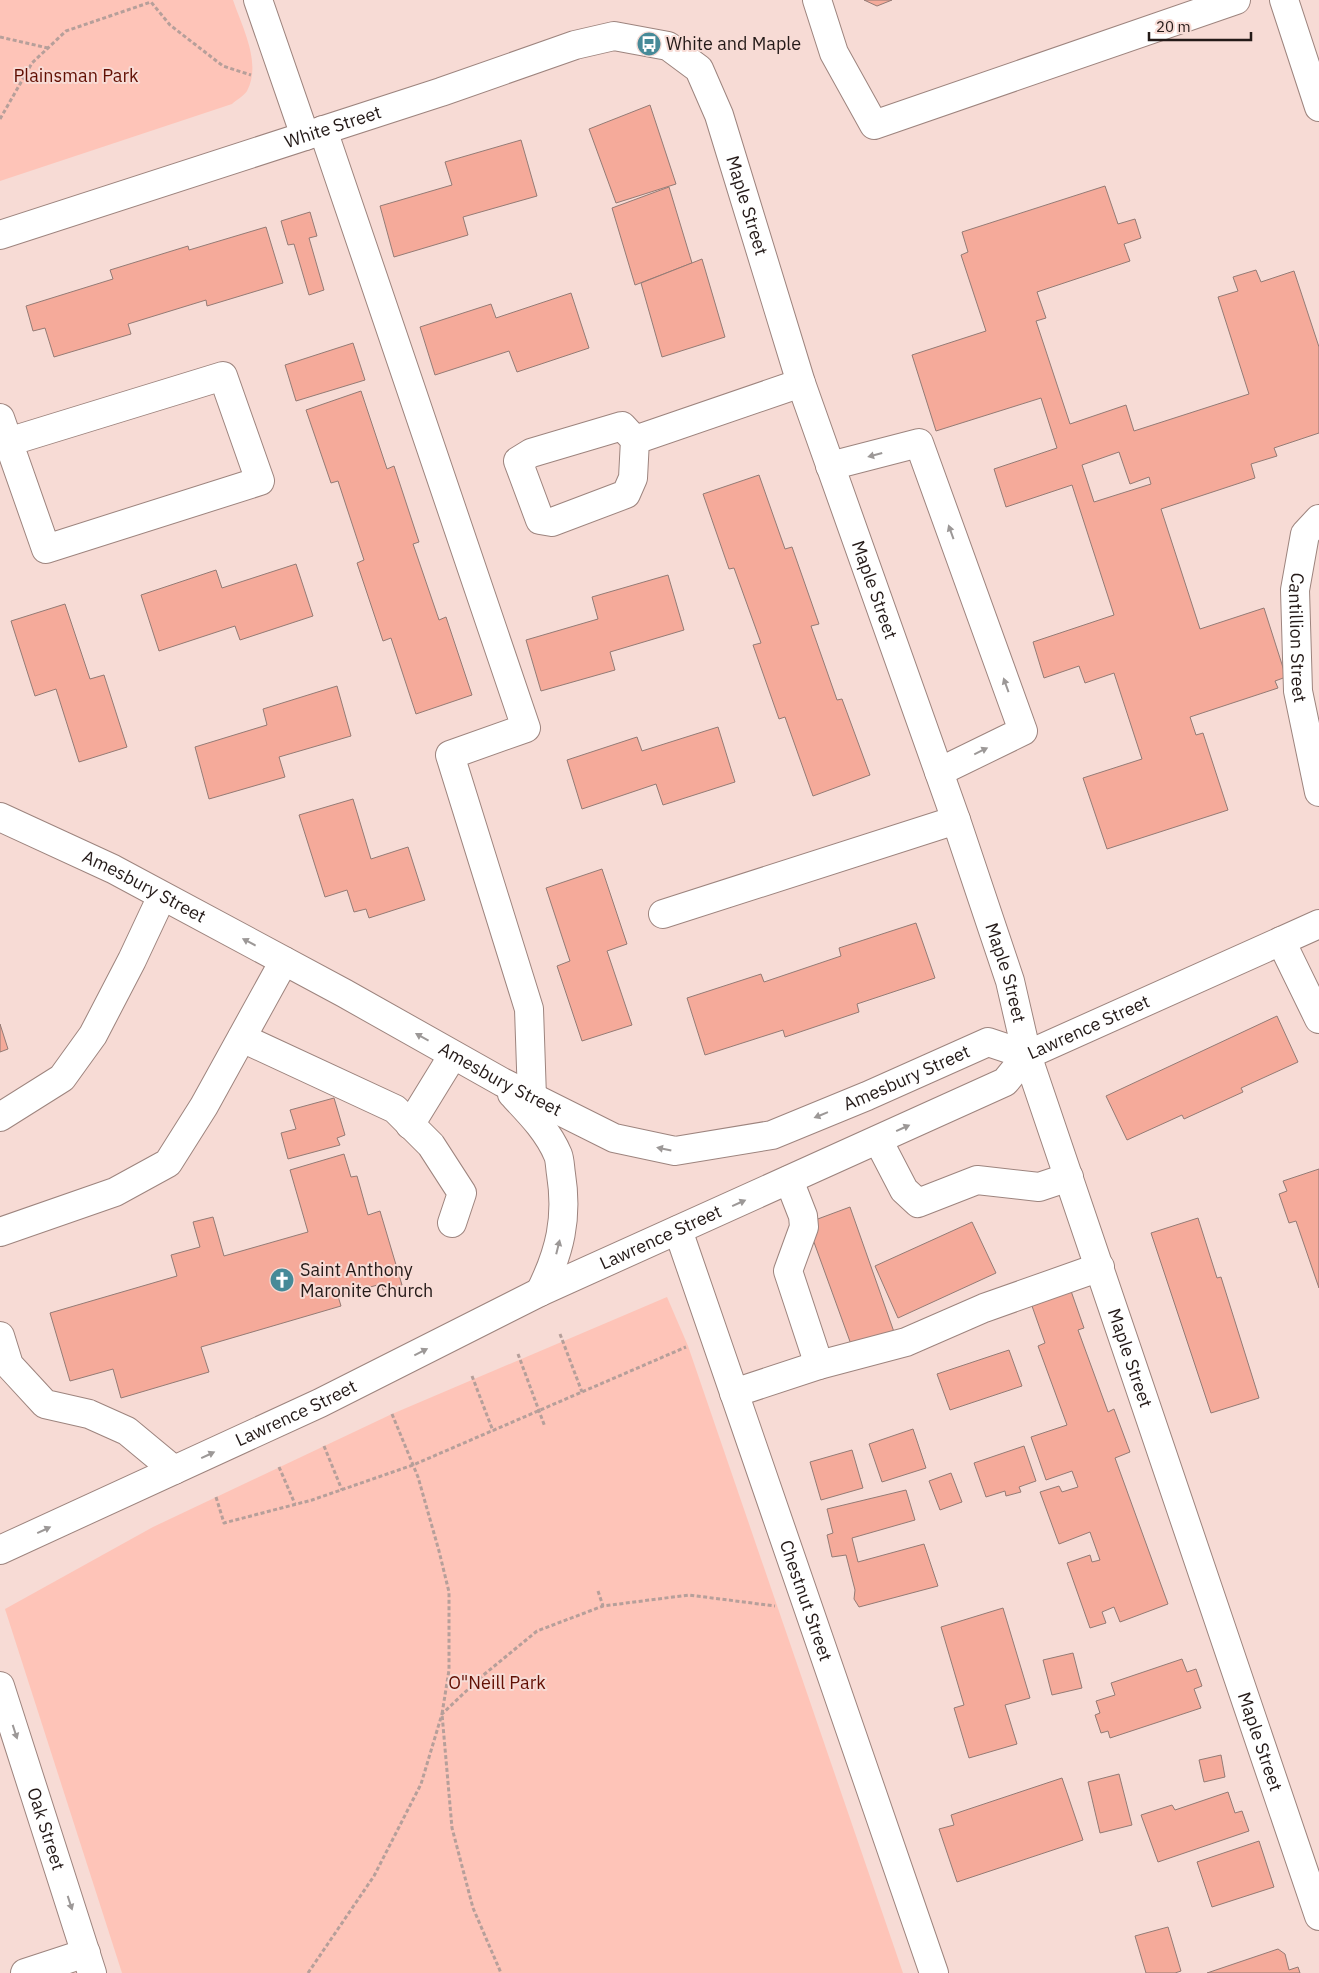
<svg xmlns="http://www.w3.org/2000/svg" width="1319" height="1973" font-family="'IBM Plex Sans',sans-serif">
  <rect width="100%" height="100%" fill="#f7dbd5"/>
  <!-- green -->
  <g fill="#fec4b8">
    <path d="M0,0H233C242,27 262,63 247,91C244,96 236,100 232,104L0,181Z"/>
    <polygon points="667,1297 688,1346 903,1973 122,1973 5,1609 153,1527 392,1414"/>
  </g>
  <!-- building -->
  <g fill="#f5aa9a" stroke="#947b75" fill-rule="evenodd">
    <polygon points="864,0 892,0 877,6"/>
    <polygon points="650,105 676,184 616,203 589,129"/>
    <polygon points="521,140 537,196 463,217 468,235 394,257 380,206 452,185 445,162"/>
    <path d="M1105,186L1118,224L1135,219L1141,238L1124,244L1130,261L1037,292L1046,318L1036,321L1070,424L1126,405L1134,431L1249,394L1218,297L1238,291L1233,277L1256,270L1261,282L1294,271L1319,347V433L1274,448L1277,456L1251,464L1255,478L1161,509L1200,629L1264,608L1286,677L1275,681L1278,688L1190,717L1196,735L1203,733L1228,810L1107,849L1083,778L1142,759L1114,673L1085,683L1079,666L1044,678L1033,642L1114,615L1072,485L1006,507L994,469L1057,448L1041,398L936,431L912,355L986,331L961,255L968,252L962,232ZM1119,452L1130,484L1149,477L1151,484L1094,502L1082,465Z"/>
    <polygon points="669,187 692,263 635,285 612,208"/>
    <polygon points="310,212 317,236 309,238 324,290 309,295 294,244 288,245 281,221"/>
    <polygon points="266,227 283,283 207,306 206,300 128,324 131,334 54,357 45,328 33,331 26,306 113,279 110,270 188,246 189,250"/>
    <polygon points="702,259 725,337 662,357 641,283"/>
    <polygon points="571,293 589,348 517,372 509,351 435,375 420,327 491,304 496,318"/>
    <polygon points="353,343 365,380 296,401 285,365"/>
    <polygon points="361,391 387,469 394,466 419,542 413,544 439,620 446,617 472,695 416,714 391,638 383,641 357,563 364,560 338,481 331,483 306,410"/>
    <polygon points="759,475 785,549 792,547 819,624 811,626 837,700 842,699 870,775 813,796 785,717 779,719 753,645 761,643 734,568 729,569 703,494"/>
    <polygon points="296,564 313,616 240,640 235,626 159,651 141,595 216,570 222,588"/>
    <polygon points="668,575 684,630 610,652 615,670 541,691 526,640 598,619 592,597"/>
    <polygon points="65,604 90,679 104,675 127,747 79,762 56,689 35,696 11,621"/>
    <polygon points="337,686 351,736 279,757 285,777 209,799 195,747 267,725 263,709"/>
    <polygon points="718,727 735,782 663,805 656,784 582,809 567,760 637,737 642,751"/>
    <polygon points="353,799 371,859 408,847 425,900 369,918 366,909 354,912 347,890 325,897 299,815"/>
    <polygon points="602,869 627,944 607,951 632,1025 582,1041 557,966 570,961 546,888"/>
    <polygon points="916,923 935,978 857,1004 859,1012 785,1037 783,1030 705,1055 687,998 761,974 764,982 841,956 839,948"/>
    <polygon points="1277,1016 1298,1062 1241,1088 1243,1092 1184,1119 1182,1115 1127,1140 1106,1096"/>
    <polygon points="0,1024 8,1049 0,1052"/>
    <polygon points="334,1098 345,1135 337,1138 340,1145 288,1159 281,1133 296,1129 290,1110"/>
    <polygon points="344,1154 351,1177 357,1176 368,1215 380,1211 402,1285 383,1290 381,1284 338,1296 341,1306 201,1347 209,1372 121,1398 113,1369 70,1381 50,1313 177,1276 171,1255 200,1247 193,1222 213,1217 224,1256 308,1232 290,1170"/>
    <polygon points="1319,1169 1319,1288 1296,1221 1289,1223 1279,1194 1287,1191 1283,1181"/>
    <polygon points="850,1207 894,1332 852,1347 807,1223"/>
    <polygon points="1198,1218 1217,1278 1221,1277 1259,1398 1211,1413 1151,1233"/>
    <polygon points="972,1222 996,1273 898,1318 875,1266"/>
    <polygon points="1071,1291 1084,1328 1078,1330 1108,1412 1114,1409 1130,1452 1115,1458 1168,1604 1120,1622 1114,1607 1102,1612 1106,1623 1090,1628 1067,1563 1090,1555 1092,1562 1100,1560 1090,1532 1059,1544 1040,1492 1059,1486 1062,1492 1078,1487 1072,1471 1046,1480 1031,1437 1067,1425 1038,1346 1045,1343 1032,1306"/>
    <polygon points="1009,1350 1022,1386 950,1410 937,1374"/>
    <polygon points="913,1429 926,1468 882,1482 869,1444"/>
    <polygon points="1024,1446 1036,1481 1019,1487 1021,1492 1006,1496 1005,1491 986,1497 974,1463"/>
    <polygon points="852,1450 863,1488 821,1500 810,1462"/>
    <polygon points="951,1473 962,1502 940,1510 929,1481"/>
    <polygon points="906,1490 915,1520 852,1538 858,1562 924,1544 938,1586 859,1607 854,1599 855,1590 846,1555 832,1557 827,1535 833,1533 827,1509"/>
    <polygon points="1003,1608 1030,1698 1005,1705 1017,1744 969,1758 954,1708 964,1705 941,1627"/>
    <polygon points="1073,1653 1082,1688 1052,1695 1043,1660"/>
    <polygon points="1182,1659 1187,1672 1196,1669 1202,1686 1194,1689 1201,1708 1110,1738 1108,1731 1101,1733 1095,1715 1100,1713 1096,1701 1115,1695 1111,1683"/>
    <polygon points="1221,1755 1225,1777 1204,1782 1199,1760"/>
    <polygon points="1119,1774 1132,1825 1100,1833 1088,1782"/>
    <polygon points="1062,1778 1083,1840 957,1882 939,1829 954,1825 951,1815"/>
    <polygon points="1228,1792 1235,1813 1242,1811 1249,1831 1158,1862 1141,1815 1172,1805 1175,1810"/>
    <polygon points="1259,1841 1274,1887 1212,1907 1197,1862"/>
    <polygon points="1168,1927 1181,1971 1175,1973 1146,1973 1135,1936"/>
    <polygon points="1278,1949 1285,1954 1289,1970 1298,1967 1300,1973 1207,1973"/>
  </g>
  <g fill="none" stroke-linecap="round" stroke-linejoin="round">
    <defs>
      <g id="minor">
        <polyline points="258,0 305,136"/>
        <polyline points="817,0 834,53 874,125 1236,0"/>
        <polyline points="1284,0 1319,107"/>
        <polyline points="323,130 526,728 450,755 529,1009 532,1097"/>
        <path id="s1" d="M0,235L441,92L575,45L614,36L668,46L699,69L719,115L801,383L956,820L1010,981L1027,1055L1319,1916"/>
        <polyline points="0,418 46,549 260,481 223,376 8,442"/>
        <polyline points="635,440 633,478 626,494 552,522 540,520 518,461 531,453 622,426 635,440 801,383"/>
        <polyline points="830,466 919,443 1023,731 939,772"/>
        <path id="s2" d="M1319,519L1305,534L1295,590L1298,691L1319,792"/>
        <polyline points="663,914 956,820"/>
        <polyline points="1281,941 1319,1019"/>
        <polyline points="242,1038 395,1109 431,1145 462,1193 452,1223"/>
        <polyline points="0,1117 62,1078 93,1035 132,960 162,896"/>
        <polyline points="410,1125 453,1055"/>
        <polyline points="878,1140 904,1190 918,1203 977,1180 1039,1187 1069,1177"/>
        <polyline points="789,1180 803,1216 804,1227 788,1271 819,1365"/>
        <path id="s3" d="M678,1230L934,1973"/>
        <polyline points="0,1232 115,1192 168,1163 204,1106 284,961"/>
        <polyline points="0,1336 9,1365 45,1404 89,1414 127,1431 174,1470"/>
        <polyline points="734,1393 819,1365 906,1342 984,1308 1100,1267"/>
        <path id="s4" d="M0,1686L92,1973"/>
        <polyline points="25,1973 86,1953"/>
      </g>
      <g id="major">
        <path id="s5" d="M0,817L113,869L344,993L502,1082L614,1138L675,1151L772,1135L867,1096L988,1042L1027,1055"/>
        <path d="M512,1094C529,1112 548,1131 558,1155C560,1160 560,1168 561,1174C568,1218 560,1252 540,1292"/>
        <path id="s6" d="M0,1550L320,1403L540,1292L1005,1082L1027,1055L1319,924"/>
      </g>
    </defs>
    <!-- minor casing -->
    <use href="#minor" stroke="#9d847e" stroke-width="30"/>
    <!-- major casing -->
    <use href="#major" stroke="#9d847e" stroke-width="30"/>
    <!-- path -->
    <g stroke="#b69f9a" stroke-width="3" stroke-dasharray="4 2.5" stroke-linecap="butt">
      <polyline points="0,37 48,48"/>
      <polyline points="0,119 32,63 66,31 151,2 170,25 223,66 251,75"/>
      <polyline points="560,1334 582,1392"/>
      <polyline points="518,1354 545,1427"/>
      <polyline points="472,1376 493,1431"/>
      <polyline points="392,1414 418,1477 439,1551 449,1592 449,1670 442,1714 452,1828 473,1908 501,1973"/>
      <polyline points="324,1446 342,1490"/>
      <polyline points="279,1467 295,1504"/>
      <polyline points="216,1497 224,1523 312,1500 413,1465 686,1347"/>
      <polyline points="598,1591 603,1606"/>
      <polyline points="308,1973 374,1876 421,1784 442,1714 481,1677 537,1631 603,1606 689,1595 775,1606"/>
    </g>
    <!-- minor -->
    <use href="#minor" stroke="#fff" stroke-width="28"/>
    <!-- major -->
    <use href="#major" stroke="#fff" stroke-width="28"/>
  </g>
  <!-- one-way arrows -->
  <defs><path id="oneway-solid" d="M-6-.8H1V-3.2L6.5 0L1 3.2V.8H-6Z" transform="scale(1.25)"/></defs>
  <g fill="#9c9897">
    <use href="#oneway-solid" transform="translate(875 455) rotate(165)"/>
    <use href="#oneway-solid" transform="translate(951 532) rotate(-110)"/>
    <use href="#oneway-solid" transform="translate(1006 685) rotate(-110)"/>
    <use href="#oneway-solid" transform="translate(981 751) rotate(-26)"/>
    <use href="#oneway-solid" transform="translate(249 942) rotate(-152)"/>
    <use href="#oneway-solid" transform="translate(422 1037) rotate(-151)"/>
    <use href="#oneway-solid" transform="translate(821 1115) rotate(158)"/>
    <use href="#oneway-solid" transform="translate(903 1128) rotate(-24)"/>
    <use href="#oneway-solid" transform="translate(664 1149) rotate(-168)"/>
    <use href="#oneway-solid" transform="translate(739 1203) rotate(-24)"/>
    <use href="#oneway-solid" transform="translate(558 1247) rotate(-76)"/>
    <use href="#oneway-solid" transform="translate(421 1352) rotate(-27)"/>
    <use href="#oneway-solid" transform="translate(208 1455) rotate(-25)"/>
    <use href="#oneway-solid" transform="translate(44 1530) rotate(-25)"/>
    <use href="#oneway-solid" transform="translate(15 1732) rotate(72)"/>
    <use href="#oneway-solid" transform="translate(70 1903) rotate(72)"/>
  </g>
  <!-- icons -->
  <defs>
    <symbol id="bus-disc" viewBox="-11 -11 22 22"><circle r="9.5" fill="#468a98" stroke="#f7dbd5"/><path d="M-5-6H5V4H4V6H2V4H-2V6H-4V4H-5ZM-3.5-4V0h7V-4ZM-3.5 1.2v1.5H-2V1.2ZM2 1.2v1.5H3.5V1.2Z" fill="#fff"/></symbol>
    <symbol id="church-disc" viewBox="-11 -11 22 22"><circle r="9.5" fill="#468a98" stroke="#f7dbd5"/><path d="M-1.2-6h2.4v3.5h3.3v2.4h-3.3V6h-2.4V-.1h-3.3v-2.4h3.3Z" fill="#fff"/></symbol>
  </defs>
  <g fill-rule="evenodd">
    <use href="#bus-disc" x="635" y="30" width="28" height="28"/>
    <use href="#church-disc" x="268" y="1266" width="28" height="28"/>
  </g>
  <g text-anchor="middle" stroke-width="4" stroke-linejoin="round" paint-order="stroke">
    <!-- poi labels -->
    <g font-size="18" fill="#241a18" stroke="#f7dbd5" text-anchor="start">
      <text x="666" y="50">White and Maple</text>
      <text x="300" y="1276">Saint Anthony<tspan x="300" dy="21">Maronite Church</tspan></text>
    </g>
    <!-- park labels -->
    <g font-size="18" fill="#610f03" stroke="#f7dbd5">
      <text x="76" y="82">Plainsman Park</text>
      <text x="497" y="1689">O"Neill Park</text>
    </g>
    <!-- street labels -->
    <g font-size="18" fill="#241a18" stroke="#f7dbd5">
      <text dy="6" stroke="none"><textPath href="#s1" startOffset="350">White Street</textPath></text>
      <text dy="6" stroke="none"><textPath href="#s1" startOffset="884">Maple Street</textPath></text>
      <text dy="6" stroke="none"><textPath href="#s1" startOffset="1289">Maple Street</textPath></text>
      <text dy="6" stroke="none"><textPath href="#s2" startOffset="125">Cantillion Street</textPath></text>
      <text dy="6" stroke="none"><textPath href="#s5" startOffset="160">Amesbury Street</textPath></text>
      <text dy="6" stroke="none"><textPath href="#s1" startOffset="1694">Maple Street</textPath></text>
      <text dy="6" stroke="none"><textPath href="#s6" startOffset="1211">Lawrence Street</textPath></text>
      <text dy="6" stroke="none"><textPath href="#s5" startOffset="1000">Amesbury Street</textPath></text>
      <text dy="6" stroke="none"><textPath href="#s5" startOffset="565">Amesbury Street</textPath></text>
      <text dy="6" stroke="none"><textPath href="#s6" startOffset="731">Lawrence Street</textPath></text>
      <text dy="6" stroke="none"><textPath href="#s1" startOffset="2099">Maple Street</textPath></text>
      <text dy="6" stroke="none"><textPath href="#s6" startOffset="326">Lawrence Street</textPath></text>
      <text dy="6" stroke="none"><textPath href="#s3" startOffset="392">Chestnut Street</textPath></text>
      <text dy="6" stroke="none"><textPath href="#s1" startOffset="2504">Maple Street</textPath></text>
      <text dy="6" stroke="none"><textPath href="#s4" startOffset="150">Oak Street</textPath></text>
    </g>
  </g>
  <!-- scale -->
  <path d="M1149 32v8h102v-8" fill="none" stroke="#241a18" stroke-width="2.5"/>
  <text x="1156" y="32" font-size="15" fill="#241a18" stroke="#f7dbd5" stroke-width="4" paint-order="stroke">20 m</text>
</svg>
